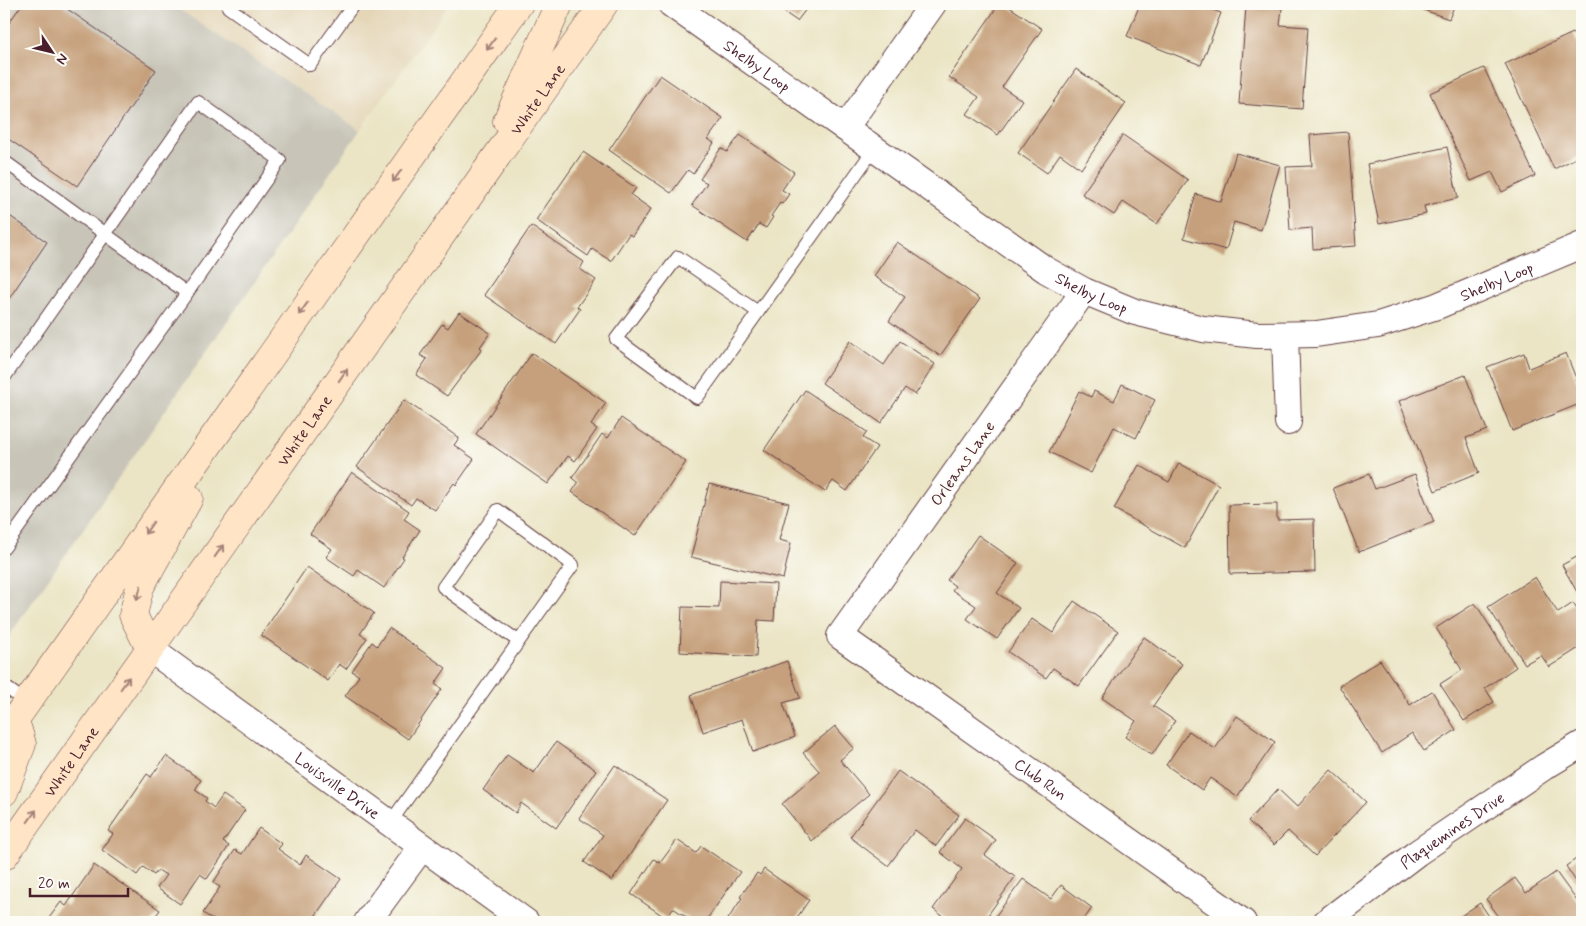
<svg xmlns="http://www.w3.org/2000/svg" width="1586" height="926" font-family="Mynerve,sans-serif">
  <rect width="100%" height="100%" fill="#fdfcf7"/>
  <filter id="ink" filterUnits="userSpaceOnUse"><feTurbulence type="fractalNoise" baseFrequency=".02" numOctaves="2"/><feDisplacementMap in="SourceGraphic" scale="10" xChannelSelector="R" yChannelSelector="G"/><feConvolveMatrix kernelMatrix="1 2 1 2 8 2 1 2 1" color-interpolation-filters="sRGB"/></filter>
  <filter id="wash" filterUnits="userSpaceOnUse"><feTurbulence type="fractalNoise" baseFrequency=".0096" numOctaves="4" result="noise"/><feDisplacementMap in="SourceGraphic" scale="20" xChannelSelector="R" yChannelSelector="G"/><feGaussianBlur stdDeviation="1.12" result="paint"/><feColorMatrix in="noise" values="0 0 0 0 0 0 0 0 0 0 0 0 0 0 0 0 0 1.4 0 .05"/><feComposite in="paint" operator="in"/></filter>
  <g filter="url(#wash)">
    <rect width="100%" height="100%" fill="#ebe5c5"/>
    <!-- built -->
    <polygon fill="#e4d6b7" points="171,4 449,4 360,130"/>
    <!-- industrial -->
    <polygon fill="#c8c4b8" points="4,4 171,4 360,130 4,643"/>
    <g id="blocks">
      <!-- building -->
      <g fill="#c6a07b">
        <polygon points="22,4 60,4 156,70 77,186 4,136 4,30"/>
        <polygon points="772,4 810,4 797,21"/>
        <polygon points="999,4 1005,4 1042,29 1002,87 1022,100 998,135 967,114 979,97 949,77"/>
        <polygon points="1140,4 1196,4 1221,13 1201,65 1127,36"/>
        <polygon points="1407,4 1455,4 1449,19"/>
        <polygon points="1246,6 1282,8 1280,25 1308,27 1302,109 1239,104"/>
        <polygon points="1573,33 1582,52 1582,155 1554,169 1505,64"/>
        <polygon points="1484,68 1535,176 1502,192 1492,172 1471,181 1430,93"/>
        <polygon points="1076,69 1126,103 1081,169 1060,154 1047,173 1018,153"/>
        <polygon points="660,75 723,118 708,139 714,143 693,174 688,170 671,193 609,150"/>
        <polygon points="1348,132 1356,246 1313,249 1312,228 1290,230 1286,167 1312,166 1310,135"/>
        <polygon points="740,135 794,172 782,190 789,194 782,204 780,203 771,216 773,217 766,228 759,224 747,242 692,205 707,183 700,179 721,148 727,152"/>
        <polygon points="1123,135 1188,180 1157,224 1123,202 1114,215 1082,194"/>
        <polygon points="1447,147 1458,198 1424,206 1426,214 1379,224 1367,164"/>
        <polygon points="583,152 636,188 631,195 651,209 632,236 629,234 611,261 592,249 588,256 536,220"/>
        <polygon points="1236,153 1280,165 1261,230 1234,222 1226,250 1184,238 1196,194 1221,202"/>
        <polygon points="4,212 47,242 4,306"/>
        <polygon points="531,226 584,262 580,269 596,280 577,307 580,309 556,344 484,295"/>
        <polygon points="897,242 980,299 940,356 889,321 905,297 874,276"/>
        <polygon points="459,312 490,333 480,347 482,349 447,396 416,375 427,359 420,355 442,324 448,328"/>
        <polygon points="850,341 884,365 900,341 935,364 915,395 905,388 881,423 822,383"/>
        <polygon points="532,353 606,403 591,425 597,429 575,461 568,456 548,484 476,434"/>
        <polygon points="1524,353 1529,368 1566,353 1582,394 1582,403 1512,431 1487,367"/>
        <polygon points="1465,375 1487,430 1466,438 1479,473 1435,491 1399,401"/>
        <polygon points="1122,384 1155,400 1136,438 1114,427 1091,473 1049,452 1079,391 1091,397 1094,391 1114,401"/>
        <polygon points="805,390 867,432 863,438 877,447 847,491 833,481 825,492 764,450"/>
        <polygon points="404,400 459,438 454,445 474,459 456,485 454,483 435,510 416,498 411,505 357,467"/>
        <polygon points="621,418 686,462 635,536 572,492 578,483 572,478 602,434 608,438"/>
        <polygon points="1179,463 1219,485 1185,548 1114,509 1139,465 1169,482"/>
        <polygon points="352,472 409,511 404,519 420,530 402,557 404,558 384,588 358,570 354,576 326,557 332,549 310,534"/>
        <polygon points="1369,474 1375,489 1415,474 1434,522 1359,552 1333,488"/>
        <polygon points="709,484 789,503 779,540 791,543 783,579 691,557"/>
        <polygon points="1277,504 1277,520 1314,519 1315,572 1230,574 1229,505"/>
        <polygon points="978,535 1018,563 997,593 1019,608 997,639 967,619 976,606 952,590 955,586 947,580"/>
        <polygon points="1582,554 1582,601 1562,565"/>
        <polygon points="307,567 374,613 360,634 367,638 346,669 339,664 328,681 261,635"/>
        <polygon points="1535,577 1558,613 1573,603 1582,617 1582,646 1549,667 1541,655 1525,664 1488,607"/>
        <polygon points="720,581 776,584 774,621 758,620 756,657 680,652 682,607 719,608"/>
        <polygon points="1074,601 1118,631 1079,686 1053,668 1046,678 1008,652 1032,619 1053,633"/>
        <polygon points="1475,603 1516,667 1485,688 1494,702 1464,721 1440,684 1462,670 1436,628"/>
        <polygon points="389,628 446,668 435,684 442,689 408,739 345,696 359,676 352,671 372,642 377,646"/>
        <polygon points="1144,637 1182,664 1153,706 1175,721 1152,755 1125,737 1136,721 1102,698"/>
        <polygon points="1380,660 1410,705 1432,691 1456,730 1424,751 1412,733 1382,753 1339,686"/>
        <polygon points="787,661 800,698 783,703 795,737 753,752 742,719 703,732 691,695"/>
        <polygon points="1237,716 1275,742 1237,797 1210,778 1202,790 1166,765 1189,731 1215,749"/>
        <polygon points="835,726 854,748 840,760 869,794 812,841 782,804 820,772 803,753"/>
        <polygon points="556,742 596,770 556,828 521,803 516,813 483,790 507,755 534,773"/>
        <polygon points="166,756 201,780 195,790 207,798 205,801 214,808 223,795 245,810 223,842 229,846 207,879 200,874 180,904 157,888 166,875 158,870 154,875 143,867 137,875 102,850 113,834 108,831 147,774 151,777"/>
        <polygon points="615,765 667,800 612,881 584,862 603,835 579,818"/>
        <polygon points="1331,770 1366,802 1315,856 1288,831 1274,845 1248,821 1278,789 1297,807"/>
        <polygon points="898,771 959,815 936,846 915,830 888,866 850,837"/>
        <polygon points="965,818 996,840 985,855 1015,877 983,922 951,922 933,909 962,869 940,852"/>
        <polygon points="259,828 282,844 278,849 300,865 306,855 341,879 311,922 231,922 229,920 227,922 217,922 203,913 220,887 213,883 235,850 242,854"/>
        <polygon points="677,840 696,853 701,846 740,872 705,922 694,922 673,908 666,918 631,894 654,859 660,863"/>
        <polygon points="1582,855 1582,891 1566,866"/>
        <polygon points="94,865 160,910 151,922 46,922 61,902 66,906"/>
        <polygon points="764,869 809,900 794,922 726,922 742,898 740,897 757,873 760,875"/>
        <polygon points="1556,872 1582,908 1582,922 1536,922 1533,918 1527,922 1503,922 1486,899 1515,878 1526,893"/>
        <polygon points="1023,879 1051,899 1061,885 1092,908 1082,922 991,922"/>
        <polygon points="1480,903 1493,922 1452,922"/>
      </g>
    </g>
  </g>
  <g filter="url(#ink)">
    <use href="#blocks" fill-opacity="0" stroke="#623d42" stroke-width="1"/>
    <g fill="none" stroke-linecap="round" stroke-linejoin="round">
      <defs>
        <g id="service">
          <polyline points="230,4 228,7 310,65 354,4"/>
          <polyline points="4,161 187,293"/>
          <polyline points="758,312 678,257 616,339 697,398 874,149"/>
          <polyline points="4,378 198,102 280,160 187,293 4,548"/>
          <polyline points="4,686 26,702"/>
          <polyline points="390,823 573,565 498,510 443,587 518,641"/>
        </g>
        <g id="minor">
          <path id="s1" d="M671,4L845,128L1046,270L1084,291L1135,312L1203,329L1257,335L1316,334L1378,325L1437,306L1582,245"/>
          <polyline points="845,128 933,4"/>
          <path id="s2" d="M1084,291L840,636L1243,922"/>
          <polyline points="1285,335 1288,422"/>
          <path id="s3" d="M150,649L526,922"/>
          <polyline points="367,922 422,847"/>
          <path id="s4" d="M1326,922L1417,853L1544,767L1582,744"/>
        </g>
        <g id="secondary">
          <polyline points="507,121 559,4"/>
          <polyline points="150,649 133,615 140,587 189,498"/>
          <polyline points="4,735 519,4"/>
          <polyline points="4,792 22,744 18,730 13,721"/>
          <path id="s5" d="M4,856L604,4"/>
        </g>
      </defs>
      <!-- service casing -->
      <use href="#service" stroke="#623d42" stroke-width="14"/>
      <!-- minor casing -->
      <use href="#minor" stroke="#623d42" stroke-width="28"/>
      <!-- secondary casing -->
      <use href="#secondary" stroke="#623d42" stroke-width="29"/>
      <!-- service -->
      <use href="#service" stroke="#fff" stroke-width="12"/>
      <!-- minor -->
      <use href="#minor" stroke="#fff" stroke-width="26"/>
      <!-- secondary -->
      <use href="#secondary" stroke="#ffe4c6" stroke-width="28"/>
    </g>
    <!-- one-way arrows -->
    <defs><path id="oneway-shaft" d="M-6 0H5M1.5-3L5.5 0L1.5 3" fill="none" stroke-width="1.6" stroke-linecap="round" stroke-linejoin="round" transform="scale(1.25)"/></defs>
    <g stroke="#a48278">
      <use href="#oneway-shaft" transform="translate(491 44) rotate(125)"/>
      <use href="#oneway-shaft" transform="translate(397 176) rotate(125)"/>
      <use href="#oneway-shaft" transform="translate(303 309) rotate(125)"/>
      <use href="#oneway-shaft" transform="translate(343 375) rotate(-55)"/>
      <use href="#oneway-shaft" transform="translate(149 528) rotate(125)"/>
      <use href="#oneway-shaft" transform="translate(219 551) rotate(-55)"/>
      <use href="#oneway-shaft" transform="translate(139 593) rotate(105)"/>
      <use href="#oneway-shaft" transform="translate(125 683) rotate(-55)"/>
      <use href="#oneway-shaft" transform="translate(32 816) rotate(-55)"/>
    </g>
  </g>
  <g text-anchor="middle" stroke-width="5" stroke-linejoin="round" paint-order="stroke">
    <!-- street labels -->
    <g font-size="16" fill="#4a1f2b" stroke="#fdfcf7">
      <text dy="6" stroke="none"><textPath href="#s1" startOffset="106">Shelby Loop</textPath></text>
      <text dy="6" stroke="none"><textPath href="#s5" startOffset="926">White Lane</textPath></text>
      <text dy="6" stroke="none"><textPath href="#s1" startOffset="931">Shelby Loop</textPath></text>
      <text dy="6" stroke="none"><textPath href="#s1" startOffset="511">Shelby Loop</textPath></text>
      <text dy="6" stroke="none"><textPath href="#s5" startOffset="521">White Lane</textPath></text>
      <text transform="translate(962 463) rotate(-55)" y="6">Orleans Lane</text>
      <text dy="6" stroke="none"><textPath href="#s5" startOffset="116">White Lane</textPath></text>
      <text dy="6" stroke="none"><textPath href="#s2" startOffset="669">Club Run</textPath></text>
      <text dy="6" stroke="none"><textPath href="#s3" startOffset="232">Louisville Drive</textPath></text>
      <text dy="6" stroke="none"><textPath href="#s4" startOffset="156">Plaquemines Drive</textPath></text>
    </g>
  </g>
  <!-- margin -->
  <rect width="1586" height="926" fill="none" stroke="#fdfcf7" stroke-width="20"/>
  <!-- north arrow -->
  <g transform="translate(52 52) rotate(125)" stroke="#fdfcf7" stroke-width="4" paint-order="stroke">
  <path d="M0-4L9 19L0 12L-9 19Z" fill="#4a1f2b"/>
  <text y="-8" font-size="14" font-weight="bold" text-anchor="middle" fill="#4a1f2b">N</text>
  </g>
  <!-- scale -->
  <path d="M30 888v8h98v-8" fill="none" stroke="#4a1f2b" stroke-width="2.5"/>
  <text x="38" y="888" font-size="15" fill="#4a1f2b" stroke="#fdfcf7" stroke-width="4" paint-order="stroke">20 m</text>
</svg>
